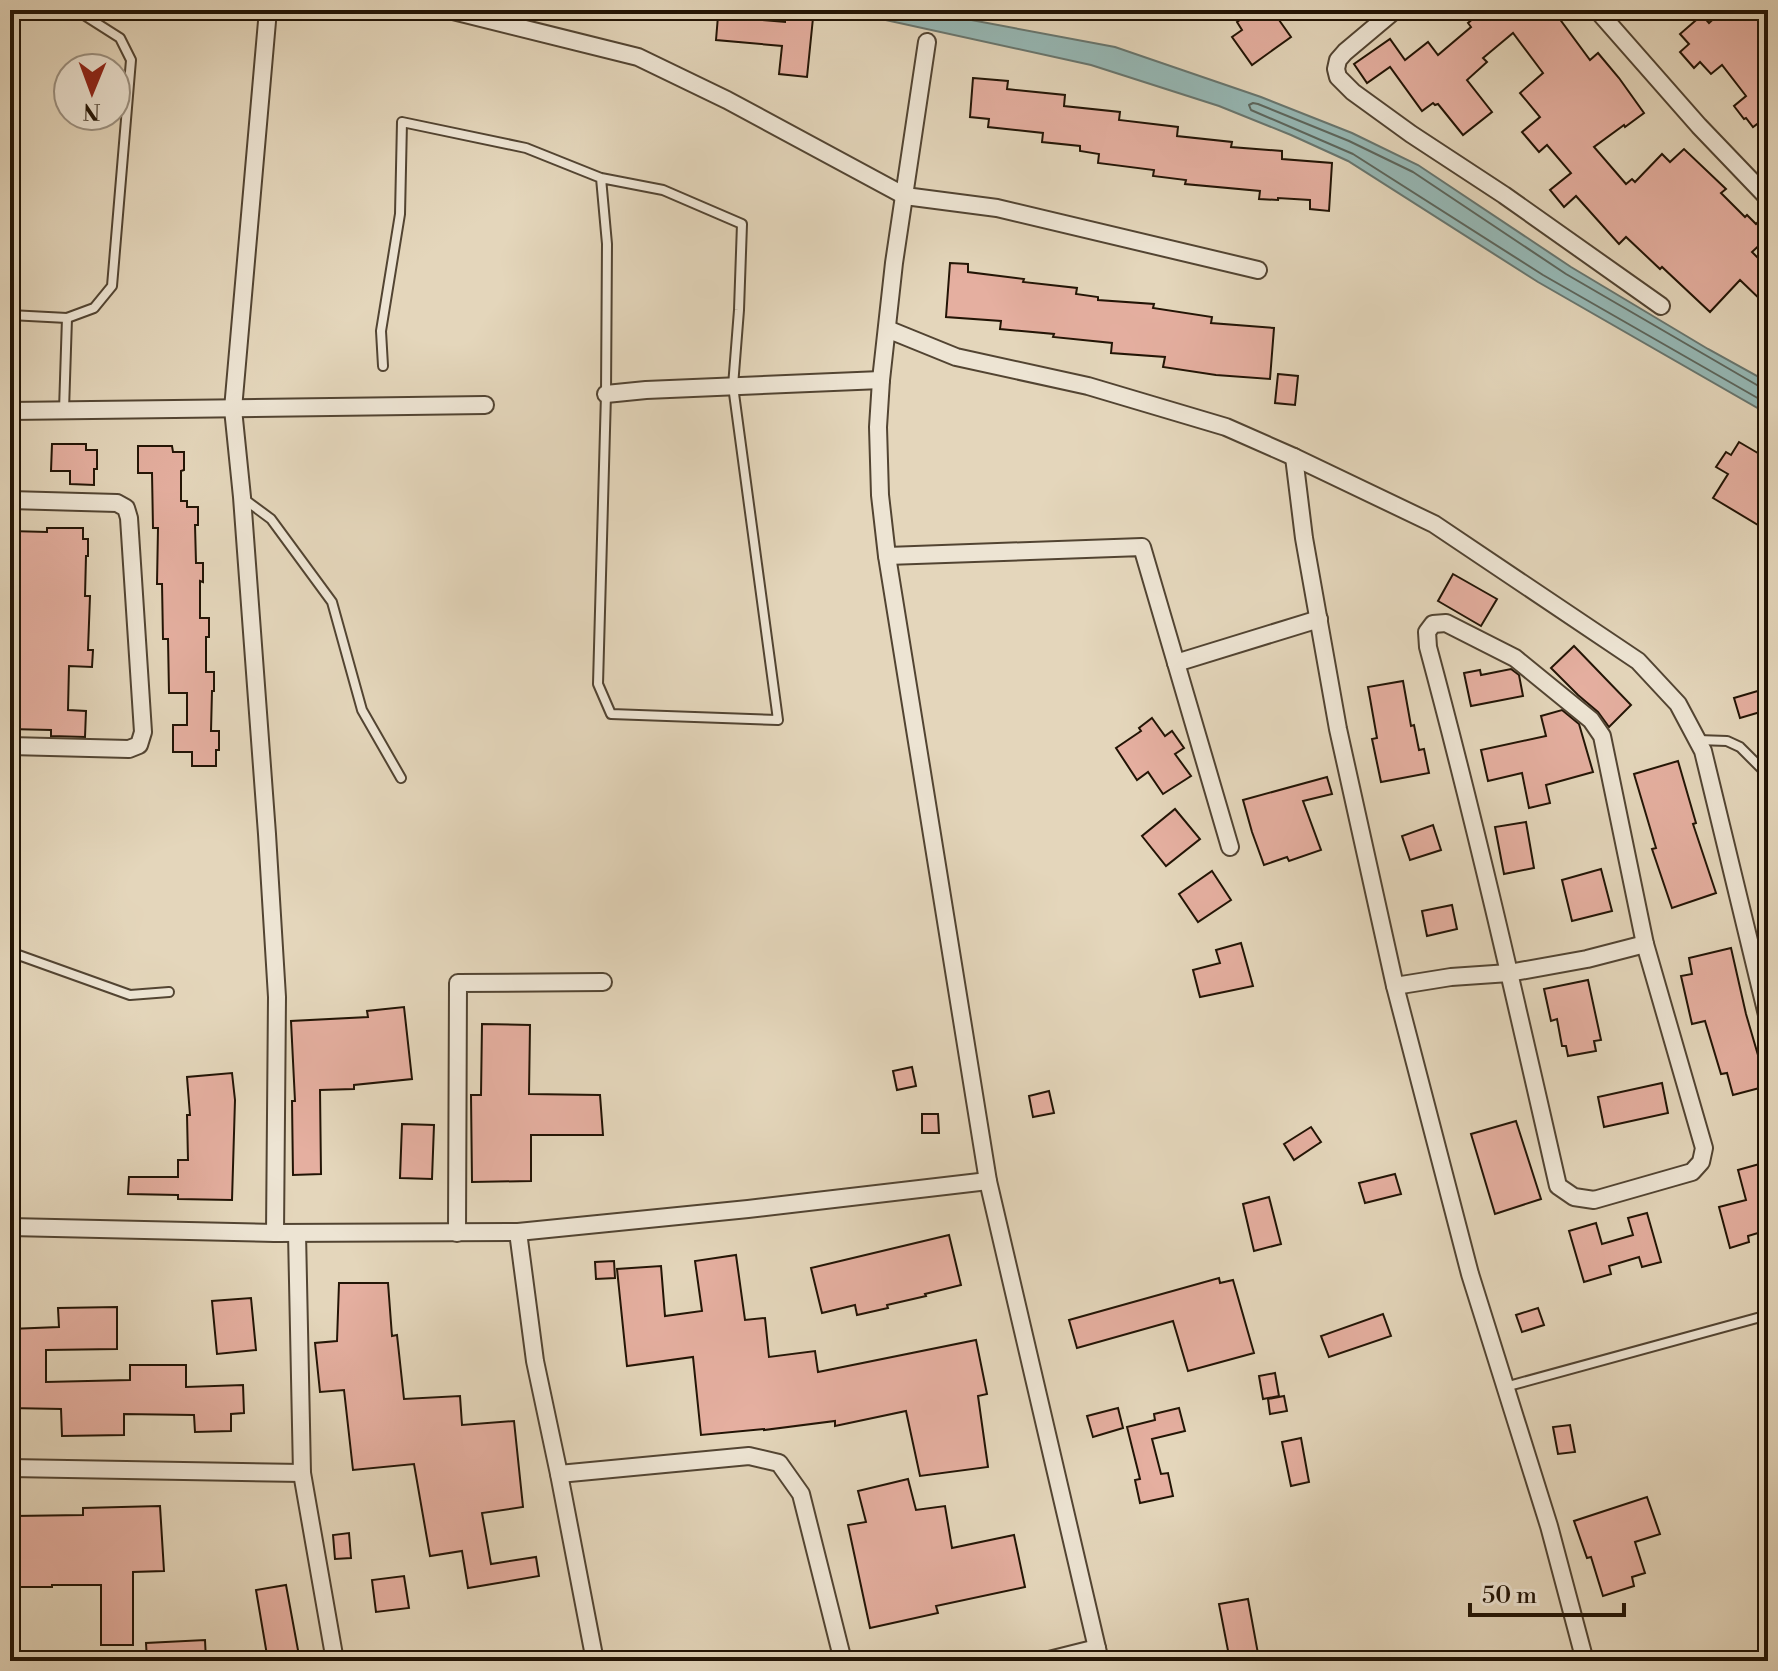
<svg xmlns="http://www.w3.org/2000/svg" width="1778" height="1671" font-family="'Libre Bodoni',serif">
  <rect width="100%" height="100%" fill="#e4d6bb"/>
  <filter id="stains"><feTurbulence type="fractalNoise" baseFrequency=".0025" numOctaves="4"/><feColorMatrix values="0 0 0 0 .2 0 0 0 0 .09 0 0 0 0 .02 0 0 0 .5 -.17"/></filter>
  <radialGradient id="worn" r=".72"><stop offset=".6" stop-color="#630" stop-opacity="0"/><stop offset="1" stop-color="#630" stop-opacity=".3"/></radialGradient>
  <!-- water -->
  <polygon fill="#96b8b5" stroke="#68766f" stroke-width="2" points="840,10 926,10 950,16 1115,47 1261,97 1352,133 1418,165 1571,267 1708,349 1768,382 1768,414 1538,282 1348,161 1291,135 1219,106 1091,65"/>
  <g fill="none" stroke-linecap="round" stroke-linejoin="round">
    <!-- shore -->
    <polyline stroke="#5c665d" stroke-width="2" points="1768,389 1762,388 1566,274 1413,172 1349,141 1258,104 1253,103 1249,105 1251,110 1353,154 1543,275 1768,404"/>
  </g>
  <!-- building -->
  <g fill="#e5afa0" stroke="#221405" stroke-width="2">
    <polygon points="1254,10 1257,10 1261,17 1272,10 1291,37 1252,65 1232,37 1242,30 1237,22"/>
    <polygon points="1483,10 1553,10 1590,60 1598,53 1619,78 1644,113 1625,127 1624,125 1594,147 1626,184 1632,179 1635,182 1662,154 1670,162 1684,149 1726,189 1721,193 1745,217 1747,215 1756,224 1760,220 1768,228 1768,237 1752,252 1768,268 1768,307 1740,280 1710,312 1662,267 1660,269 1626,237 1619,244 1576,196 1564,207 1550,190 1571,173 1547,145 1539,152 1522,132 1540,117 1520,93 1543,73 1513,33 1483,58 1487,62 1467,80 1492,112 1463,135 1438,104 1435,105 1433,103 1422,111 1390,67 1367,83 1354,64 1390,39 1405,60 1428,42 1438,55 1471,27 1468,23"/>
    <polygon points="1723,10 1768,10 1768,116 1753,127 1746,118 1744,119 1734,106 1746,96 1722,65 1711,74 1700,62 1694,68 1680,52 1689,44 1680,34 1702,15 1709,23"/>
    <polygon points="785,15 813,18 807,77 779,74 782,46 716,40 718,16 785,22"/>
    <polygon points="973,78 1008,81 1007,89 1065,95 1064,106 1120,112 1119,120 1178,127 1177,136 1232,142 1231,147 1282,151 1282,159 1332,163 1329,211 1310,209 1310,200 1278,198 1278,200 1259,199 1260,191 1185,184 1186,180 1153,176 1154,170 1098,163 1099,154 1080,151 1080,146 1042,142 1043,133 988,127 989,119 970,117"/>
    <polygon points="950,263 968,264 968,272 1024,279 1023,282 1077,288 1076,294 1098,297 1098,300 1154,304 1153,308 1212,317 1211,323 1274,328 1270,379 1216,375 1163,367 1165,357 1111,353 1112,343 1053,337 1054,334 1000,329 1001,321 946,317"/>
    <polygon points="1278,374 1298,376 1295,405 1275,403"/>
    <polygon points="1739,442 1768,459 1768,531 1713,498 1728,474 1716,467 1726,452 1731,455"/>
    <polygon points="52,444 86,444 86,450 97,450 97,469 94,469 94,485 70,484 70,471 51,471"/>
    <polygon points="138,446 172,446 173,452 184,452 184,470 181,471 181,501 187,501 187,507 198,507 198,525 195,525 196,563 203,563 203,582 200,581 200,618 209,618 209,637 206,637 206,672 214,672 214,691 212,691 211,731 219,731 219,750 216,750 216,766 192,766 192,752 173,752 173,725 187,725 187,693 169,693 168,639 163,639 162,584 157,584 158,528 153,528 152,473 138,473"/>
    <polygon points="47,528 83,528 83,539 88,539 88,556 86,556 85,596 90,596 88,650 93,650 92,667 69,666 68,710 86,711 85,737 51,736 51,730 10,729 10,531 47,532"/>
    <polygon points="1453,574 1497,599 1481,626 1438,601"/>
    <polygon points="1574,646 1631,705 1609,727 1598,712 1578,695 1551,668"/>
    <polygon points="1511,669 1519,675 1523,696 1471,706 1464,673 1480,670 1481,675"/>
    <polygon points="1403,681 1411,726 1414,725 1419,750 1424,749 1429,773 1381,782 1372,739 1377,738 1368,687"/>
    <polygon points="1761,690 1767,710 1740,718 1734,698"/>
    <polygon points="1562,710 1579,724 1593,772 1546,785 1550,803 1529,808 1522,773 1488,781 1481,750 1546,736 1541,716"/>
    <polygon points="1152,718 1165,736 1172,731 1184,748 1175,754 1191,776 1163,794 1148,772 1137,780 1116,748 1141,731 1139,728"/>
    <polygon points="1678,761 1696,823 1693,824 1716,893 1672,908 1652,849 1656,848 1634,774"/>
    <polygon points="1327,777 1332,794 1303,801 1321,850 1289,861 1287,857 1264,865 1252,832 1243,800"/>
    <polygon points="1175,809 1200,839 1166,866 1142,836"/>
    <polygon points="1526,822 1534,868 1504,874 1495,827"/>
    <polygon points="1433,825 1441,850 1410,860 1402,836"/>
    <polygon points="1601,869 1612,911 1572,921 1562,880"/>
    <polygon points="1212,871 1231,900 1198,922 1179,894"/>
    <polygon points="1452,905 1457,929 1427,936 1422,911"/>
    <polygon points="1241,943 1253,986 1200,997 1193,970 1220,963 1216,950"/>
    <polygon points="1731,948 1746,1014 1767,1086 1733,1095 1727,1073 1721,1074 1705,1021 1692,1024 1681,976 1692,974 1689,958"/>
    <polygon points="1588,980 1601,1040 1594,1041 1596,1051 1568,1056 1566,1046 1562,1046 1557,1019 1551,1021 1544,989"/>
    <polygon points="404,1007 412,1079 354,1085 354,1089 320,1090 321,1174 293,1175 292,1101 295,1101 291,1021 368,1017 367,1011"/>
    <polygon points="482,1024 530,1025 529,1094 600,1095 603,1135 531,1135 531,1181 472,1182 471,1095 481,1095"/>
    <polygon points="912,1067 916,1086 897,1090 893,1071"/>
    <polygon points="232,1073 235,1100 232,1200 178,1199 178,1195 128,1194 129,1177 178,1177 178,1160 188,1160 187,1115 190,1115 187,1077"/>
    <polygon points="1662,1083 1668,1113 1604,1127 1598,1097"/>
    <polygon points="1049,1091 1054,1113 1033,1117 1029,1096"/>
    <polygon points="922,1114 938,1114 939,1133 922,1133"/>
    <polygon points="1516,1121 1541,1199 1495,1214 1471,1134"/>
    <polygon points="402,1124 434,1125 432,1179 400,1178"/>
    <polygon points="1311,1127 1321,1142 1294,1160 1284,1144"/>
    <polygon points="1763,1163 1766,1173 1768,1173 1768,1230 1748,1236 1749,1242 1730,1248 1719,1207 1746,1200 1738,1170"/>
    <polygon points="1395,1174 1401,1194 1365,1203 1359,1183"/>
    <polygon points="1269,1197 1281,1244 1254,1251 1243,1204"/>
    <polygon points="1647,1213 1661,1262 1642,1267 1639,1257 1609,1266 1611,1274 1584,1282 1569,1231 1596,1223 1602,1244 1633,1235 1628,1218"/>
    <polygon points="949,1235 961,1285 925,1294 926,1296 887,1305 888,1308 857,1315 855,1305 822,1313 811,1268"/>
    <polygon points="736,1255 745,1320 765,1318 769,1357 815,1351 818,1372 976,1340 987,1394 978,1396 988,1467 920,1476 906,1411 835,1426 835,1421 764,1430 764,1429 701,1435 693,1357 627,1366 617,1269 661,1266 665,1316 702,1311 695,1261"/>
    <polygon points="614,1261 615,1278 596,1279 595,1262"/>
    <polygon points="1219,1278 1220,1283 1233,1280 1254,1353 1188,1371 1173,1321 1077,1348 1069,1320"/>
    <polygon points="339,1283 388,1283 392,1336 397,1335 404,1399 460,1396 462,1425 514,1421 523,1507 482,1513 491,1564 536,1557 539,1576 468,1588 462,1551 430,1556 414,1464 353,1470 344,1390 320,1392 315,1343 337,1341"/>
    <polygon points="251,1298 256,1350 217,1354 212,1301"/>
    <polygon points="117,1307 117,1349 46,1350 46,1382 130,1380 130,1365 186,1365 186,1387 243,1385 244,1413 231,1414 231,1431 195,1432 194,1415 124,1414 124,1435 62,1436 61,1409 10,1408 10,1329 59,1327 58,1308"/>
    <polygon points="1538,1308 1544,1325 1522,1332 1516,1315"/>
    <polygon points="1383,1314 1391,1336 1329,1357 1321,1336"/>
    <polygon points="1275,1373 1279,1396 1263,1399 1259,1376"/>
    <polygon points="1284,1396 1287,1411 1270,1414 1268,1399"/>
    <polygon points="1118,1408 1123,1428 1093,1437 1087,1416"/>
    <polygon points="1179,1408 1185,1431 1152,1439 1161,1474 1168,1473 1173,1496 1140,1503 1135,1480 1140,1479 1127,1427 1155,1420 1154,1414"/>
    <polygon points="1570,1425 1575,1452 1558,1454 1553,1427"/>
    <polygon points="1301,1438 1309,1482 1291,1486 1282,1442"/>
    <polygon points="908,1479 916,1510 945,1506 952,1548 1014,1535 1025,1587 936,1606 938,1613 870,1628 848,1525 866,1522 858,1491"/>
    <polygon points="1647,1497 1660,1534 1635,1542 1645,1573 1632,1577 1634,1586 1603,1596 1591,1557 1587,1558 1574,1521"/>
    <polygon points="160,1506 164,1571 133,1572 133,1645 101,1645 101,1585 52,1585 52,1587 16,1587 14,1516 83,1515 83,1508"/>
    <polygon points="349,1533 351,1558 335,1559 333,1535"/>
    <polygon points="404,1576 409,1608 376,1612 372,1580"/>
    <polygon points="286,1585 300,1661 268,1661 256,1590"/>
    <polygon points="1248,1599 1259,1659 1230,1661 1219,1604"/>
    <polygon points="205,1640 206,1661 147,1661 146,1643"/>
  </g>
  <g fill="none" stroke-linecap="round" stroke-linejoin="round">
    <defs>
      <g id="lane">
        <polyline points="10,315 67,318 94,308 112,286 131,60 120,38 76,10"/>
        <polyline points="383,366 381,331 400,214 402,122 526,148 601,178 663,190 742,224 739,310 733,386 778,720 611,714 598,684 606,394 607,244 601,178"/>
        <polyline points="64,410 67,318"/>
        <polyline points="244,499 271,519 332,602 362,710 401,778"/>
        <polyline points="1698,740 1727,741 1740,747 1768,775"/>
        <polyline points="10,952 130,995 169,992"/>
        <polyline points="1505,1387 1768,1315"/>
      </g>
      <g id="street">
        <polyline points="268,10 233,409 242,497 267,834 277,997 275,1233"/>
        <polyline points="449,10 638,57 727,100 905,196 997,208 1258,270"/>
        <polyline points="1054,10 1076,10"/>
        <polyline points="1395,10 1345,52 1338,60 1336,69 1338,77 1353,92 1411,134 1504,195 1661,306"/>
        <polyline points="1597,10 1699,126 1768,198"/>
        <polyline points="927,42 894,263 881,380 878,427 880,495 887,556 988,1181 1100,1661"/>
        <polyline points="887,329 956,357 1088,386 1226,427 1294,457 1434,524 1638,661 1678,704 1703,751 1768,1019"/>
        <polyline points="606,394 646,390 881,380"/>
        <polyline points="10,411 485,405"/>
        <polyline points="1294,457 1304,538 1338,729 1395,986 1470,1274 1549,1526 1585,1661"/>
        <polyline points="10,500 117,503 126,508 129,518 143,732 139,745 129,749 10,746"/>
        <polyline points="887,556 1142,547 1230,847"/>
        <path d="M1446,623L1515,658L1591,720L1602,736L1645,944L1704,1148L1701,1162L1692,1172L1594,1200L1574,1197L1558,1186C1517,1006 1476,825 1428,647L1427,632L1433,624Z"/>
        <polyline points="1176,663 1319,619"/>
        <polyline points="1395,986 1451,977 1509,973 1587,959 1645,944"/>
        <polyline points="10,1227 275,1233 518,1232 748,1209 988,1181"/>
        <polyline points="518,1232 535,1361 559,1474 595,1661"/>
        <polyline points="297,1233 302,1473 335,1661"/>
        <polyline points="457,1233 458,983 603,982"/>
        <polyline points="10,1468 302,1473"/>
        <polyline points="559,1474 749,1456 779,1463 801,1494 843,1661"/>
        <polyline points="1045,1661 1097,1648"/>
      </g>
    </defs>
    <!-- lane casing -->
    <use href="#lane" stroke="#524432" stroke-width="12"/>
    <!-- street casing -->
    <use href="#street" stroke="#524432" stroke-width="20"/>
    <!-- lane -->
    <use href="#lane" stroke="#ede4d3" stroke-width="8"/>
    <!-- street -->
    <use href="#street" stroke="#ede4d3" stroke-width="16"/>
  </g>
  <!-- margin -->
  <rect width="1778" height="1671" fill="none" stroke="#e4d6bb" stroke-width="40"/>
  <rect x="12" y="12" width="1754" height="1647" fill="none" stroke="#221405" stroke-width="4"/>
  <rect x="20" y="20" width="1738" height="1631" fill="none" stroke="#221405" stroke-width="2"/>
  <!-- north arrow -->
  <g transform="translate(92 92) rotate(181)"><circle r="38" fill="#ede4d3" stroke="#9c9181" stroke-width="2"/>
  <path d="M0-6L14 30L0 20L-14 30Z" fill="#8f2418"/>
  <text y="-12" font-size="22" font-weight="bold" text-anchor="middle" fill="#221405">N</text>
  </g>
  <!-- scale -->
  <path d="M1470 1603v12h154v-12" fill="none" stroke="#221405" stroke-width="4"/>
  <text x="1482" y="1603" font-size="24" fill="#221405" stroke="#ede4d3" stroke-width="6" paint-order="stroke">50 m</text>
  <rect width="100%" height="100%" filter="url(#stains)"/>
  <rect width="100%" height="100%" fill="url(#worn)"/>
</svg>
